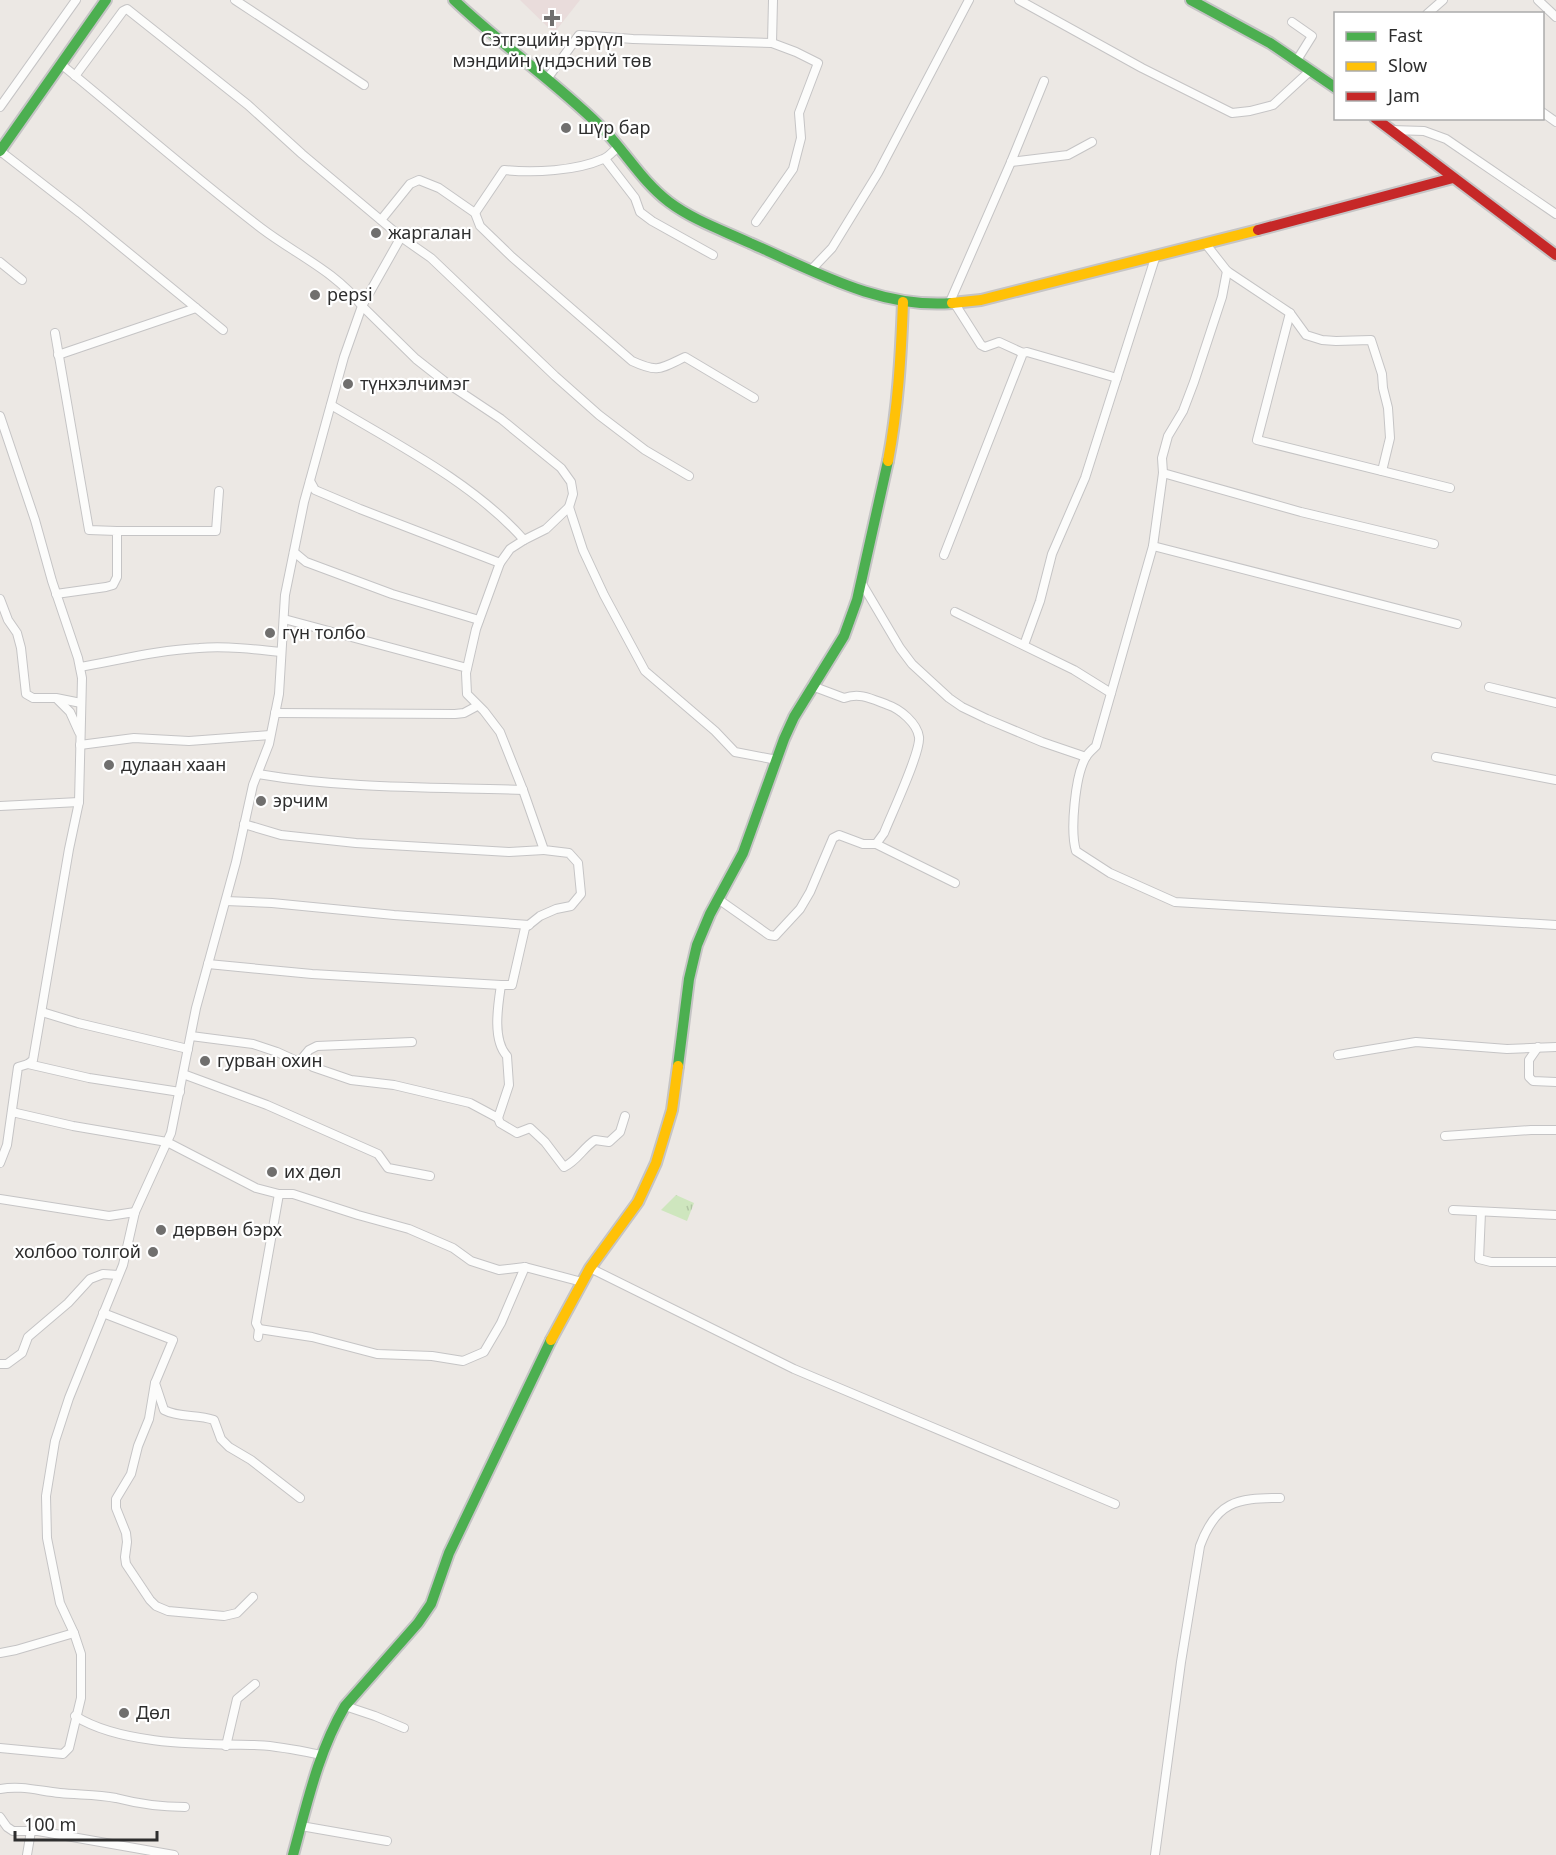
<svg xmlns="http://www.w3.org/2000/svg" width="1556" height="1855" font-family="'Noto Sans',sans-serif">
  <defs>
    <pattern id="park-tufts" width="24" height="20" patternUnits="userSpaceOnUse" patternTransform="scale(1.5)"><rect width="24" height="20" fill="#cee6be"/><path d="M3 7l-1-3M5 7V3M7 7l1-3M15 17l-1-3M17 17v-4M19 17l1-3" fill="none" stroke="#b1c6a4"/></pattern>
  </defs>
  <rect width="100%" height="100%" fill="#ece8e4"/>
  <!-- medical -->
  <polygon fill="#e9dcdb" points="520,0 580,0 554,33"/>
  <!-- park -->
  <polygon fill="url(#park-tufts)" points="676,1195 694,1203 687,1221 661,1210"/>
  <g fill="none" stroke-linecap="round" stroke-linejoin="round">
    <defs>
      <g id="street">
        <polyline points="235,0 364,85"/>
        <polyline points="1019,0 1142,68 1232,113 1250,111 1273,105 1311,70"/>
        <polyline points="1538,0 1556,17"/>
        <polyline points="1427,14 1443,0"/>
        <polyline points="1292,22 1312,36 1297,60"/>
        <polyline points="772,43 773,0"/>
        <polyline points="75,76 123,11 127,9 248,105 302,154 401,237 431,258 555,376 599,415 645,450 689,476"/>
        <polyline points="547,79 579,35 633,39 772,43 796,52 818,63 799,113 801,138 793,169 756,222"/>
        <polyline points="0,107 76,0"/>
        <polyline points="1542,112 1556,122"/>
        <polyline points="1392,130 1424,131 1446,139 1556,214"/>
        <polyline points="0,151 80,213 223,330"/>
        <polyline points="605,159 635,198 640,212 652,221 713,255"/>
        <polyline points="1011,162 1068,155 1092,142"/>
        <path d="M475,213L504,170C534,173 576,171 603,159C609,157 613,151 618,147"/>
        <path d="M381,220L410,184L419,180L439,188L475,213L480,226L512,257L632,361C658,373 660,369 685,357L754,398"/>
        <polyline points="401,237 362,306 416,359 444,381 501,419 561,468 571,482 573,494 569,507 583,550 604,595 645,671 715,731 735,752 777,760"/>
        <polyline points="1205,243 1227,271 1290,313 1306,335 1322,340 1336,341 1371,340 1382,374 1383,388 1388,408 1390,438 1382,471"/>
        <polyline points="0,262 22,280"/>
        <polyline points="811,270 832,248 878,173 969,0"/>
        <path d="M1227,271L1222,297L1194,382L1183,411L1168,436L1162,458L1163,473L1153,546L1096,746C1093,749 1088,753 1086,757C1075,775 1070,831 1076,851L1110,873L1175,902L1556,925"/>
        <polyline points="949,304 1011,162 1044,81"/>
        <polyline points="955,304 981,345 985,347 999,342 1023,353"/>
        <polyline points="1290,313 1257,440 1450,488"/>
        <polyline points="55,333 89,530 117,531 117,577 113,585 106,587 56,594"/>
        <polyline points="58,355 196,308"/>
        <path d="M331,405C395,443 475,484 524,540L546,529L569,507"/>
        <polyline points="0,416 35,520 52,581 78,658 82,678 79,802 69,849 33,1060 28,1064 18,1067 7,1145 0,1163"/>
        <polyline points="1163,473 1301,512 1434,544"/>
        <polyline points="310,481 315,490 360,509 500,563"/>
        <polyline points="117,531 216,531 219,491"/>
        <polyline points="1153,546 1457,624"/>
        <polyline points="294,552 306,562 392,594 479,620"/>
        <polyline points="944,555 1023,353 1027,352 1117,378"/>
        <polyline points="861,582 900,648 912,664 949,698 962,707 987,719 1042,742 1086,757"/>
        <polyline points="0,599 8,620 17,633 21,648 26,694 33,698 56,698 81,703"/>
        <polyline points="955,612 1074,670 1111,693"/>
        <polyline points="284,619 467,668"/>
        <polyline points="1024,645 1040,601 1052,554 1085,478 1156,255"/>
        <path d="M80,667C120,660 158,650 199,648C226,646 254,649 281,652"/>
        <polyline points="1489,687 1556,703"/>
        <polyline points="58,700 70,712 79,732"/>
        <polyline points="275,713 455,714 464,713 477,706"/>
        <polyline points="80,745 134,738 189,741 270,735"/>
        <polyline points="1436,757 1556,780"/>
        <path d="M258,774C346,789 435,787 523,790"/>
        <polyline points="0,806 79,802"/>
        <polyline points="244,824 281,835 356,843 509,852 544,850"/>
        <polyline points="876,844 955,883"/>
        <path d="M718,899L769,935L775,936L800,909L810,892L833,838L839,835L863,844H876L884,833C891,815 921,752 919,737C917,723 900,709 888,705C872,699 860,692 844,698L812,686"/>
        <polyline points="226,901 272,903 394,915 529,925"/>
        <polyline points="208,964 312,974 501,985"/>
        <polyline points="42,1012 78,1023 188,1049"/>
        <path d="M191,1036L253,1044L277,1052L299,1062L305,1061L313,1067L351,1080L394,1085L470,1103L498,1118L509,1085L507,1056C492,1040 498,1005 501,985H512L525,928L540,916L556,909L571,906L581,894L578,863L569,853L544,850L523,790L500,732L484,711L467,694L466,673L476,629L500,563L510,549L524,540"/>
        <polyline points="1538,1047 1529,1060 1529,1077 1533,1081 1556,1082"/>
        <polyline points="1338,1055 1416,1042 1507,1049 1556,1047"/>
        <polyline points="299,1062 309,1050 317,1046 412,1042"/>
        <polyline points="28,1064 89,1078 180,1092"/>
        <polyline points="183,1074 267,1105 378,1154 388,1168 430,1176"/>
        <polyline points="12,1112 73,1126 167,1142 256,1188 279,1194 293,1194 358,1215 409,1229 453,1248 471,1261 499,1270 525,1267 582,1282"/>
        <path d="M498,1118L500,1123L517,1133L530,1128L545,1142L564,1167C577,1161 583,1148 595,1140L609,1142L620,1132L625,1116"/>
        <polyline points="1445,1136 1531,1130 1556,1130"/>
        <polyline points="0,1199 109,1216 135,1212"/>
        <polyline points="1453,1210 1556,1215"/>
        <polyline points="1481,1212 1479,1259 1491,1262 1556,1262"/>
        <polyline points="590,1268 794,1369 1115,1504"/>
        <path d="M103,1313L173,1340L155,1383L164,1410C179,1418 197,1414 214,1420L221,1439L229,1447L251,1460L300,1498"/>
        <polyline points="259,1329 312,1337 377,1354 432,1356 463,1361 484,1352 501,1323 525,1267"/>
        <polyline points="258,1337 259,1329 256,1323 279,1194"/>
        <polyline points="0,1364 7,1364 22,1353 28,1337 68,1303 90,1279 103,1274 118,1275"/>
        <polyline points="155,1383 149,1419 138,1446 131,1474 116,1499 116,1508 126,1533 127,1542 125,1557 126,1564 150,1600 156,1606 168,1611 224,1616 237,1613 253,1597"/>
        <polyline points="0,1653 16,1650 74,1633"/>
        <polyline points="345,1706 375,1716 404,1728"/>
        <path d="M75,1716C121,1745 200,1744 253,1745C276,1745 300,1751 322,1755"/>
        <polyline points="226,1746 237,1699 255,1684"/>
        <path d="M0,1748L63,1754L69,1748L81,1698V1654L74,1633L60,1603L47,1538L46,1496L55,1441L69,1398L123,1265L135,1212L171,1133L196,1008L236,862L253,785L269,744L279,694L285,595L304,502L344,357L362,306C335,271 295,254 261,228C193,176 128,119 62,65"/>
        <path d="M0,1789C21,1785 39,1791 60,1793C78,1795 97,1794 116,1798C139,1804 161,1807 185,1807"/>
        <polyline points="0,1817 7,1827 13,1831 38,1831 174,1855"/>
        <polyline points="301,1826 387,1841"/>
        <polyline points="27,1855 31,1831"/>
        <path d="M1155,1855L1181,1662L1200,1546C1216,1502 1236,1498 1280,1498"/>
      </g>
      <g id="fast">
        <path d="M454,0C500,44 553,80 599,125C624,149 641,181 669,202C693,220 722,230 750,243C814,271 880,309 952,303"/>
        <polyline points="1191,0 1270,43 1336,88"/>
        <polyline points="0,151 106,0"/>
        <polyline points="678,1066 689,979 697,945 710,914 743,853 784,739 794,717 844,636 857,600 888,461"/>
        <path d="M293,1855C307,1804 318,1752 345,1706L418,1623L431,1604L449,1553L551,1340"/>
      </g>
      <g id="slow">
        <polyline points="952,303 981,300 1258,230"/>
        <path d="M888,461C898,408 901,356 903,302"/>
        <polyline points="551,1340 590,1268 638,1202 656,1163 672,1110 678,1066"/>
      </g>
      <g id="jam">
        <polyline points="1375,118 1556,255"/>
        <polyline points="1258,230 1453,178"/>
      </g>
    </defs>
    <!-- street casing -->
    <use href="#street" stroke="#c5c4c5" stroke-width="10"/>
    <!-- fast casing -->
    <use href="#fast" stroke="#c5c4c5" stroke-width="14"/>
    <!-- slow casing -->
    <use href="#slow" stroke="#c5c4c5" stroke-width="14"/>
    <!-- jam casing -->
    <use href="#jam" stroke="#c5c4c5" stroke-width="14"/>
    <!-- street -->
    <use href="#street" stroke="#fcfcfb" stroke-width="8"/>
    <!-- fast -->
    <use href="#fast" stroke="#4caf50" stroke-width="10"/>
    <!-- slow -->
    <use href="#slow" stroke="#ffc107" stroke-width="10"/>
    <!-- jam -->
    <use href="#jam" stroke="#c62828" stroke-width="10"/>
  </g>
  <!-- markers -->
  <g fill="#706f6e" stroke="#fff" stroke-width="2">
    <path d="M549 9h6v6h6v6h-6v6h-6v-6h-6v-6h6z"/>
    <circle cx="566" cy="128" r="6"/>
    <circle cx="376" cy="233" r="6"/>
    <circle cx="315" cy="295" r="6"/>
    <circle cx="348" cy="384" r="6"/>
    <circle cx="270" cy="633" r="6"/>
    <circle cx="109" cy="765" r="6"/>
    <circle cx="261" cy="801" r="6"/>
    <circle cx="205" cy="1061" r="6"/>
    <circle cx="272" cy="1172" r="6"/>
    <circle cx="161" cy="1230" r="6"/>
    <circle cx="153" cy="1252" r="6"/>
    <circle cx="124" cy="1713" r="6"/>
  </g>
  <g text-anchor="middle" stroke-width="4.5" stroke-linejoin="round" paint-order="stroke">
    <!-- poi labels -->
    <g font-size="18" fill="#2e2e2e" stroke="#fff" text-anchor="start">
      <text x="552" y="46" text-anchor="middle">Сэтгэцийн эрүүл<tspan x="552" dy="21">мэндийн үндэсний төв</tspan></text>
      <text x="578" y="134">шүр бар</text>
      <text x="388" y="239">жаргалан</text>
      <text x="327" y="301">pepsi</text>
      <text x="360" y="390">түнхэлчимэг</text>
      <text x="282" y="639">гүн толбо</text>
      <text x="121" y="771">дулаан хаан</text>
      <text x="273" y="807">эрчим</text>
      <text x="217" y="1067">гурван охин</text>
      <text x="284" y="1178">их дөл</text>
      <text x="173" y="1236">дөрвөн бэрх</text>
      <text x="141" y="1258" text-anchor="end">холбоо толгой</text>
      <text x="136" y="1719">Дөл</text>
    </g>
  </g>
  <!-- legend -->
  <rect x="1334" y="12" width="210" height="108" fill="#ffffff" stroke="#ababab" stroke-width="1.5"/>
  <rect x="1346" y="32" width="30" height="9" fill="#4caf50" stroke="#ababab" stroke-width="1.5"/>
  <text x="1388" y="42" font-size="18" fill="#2e2e2e">Fast</text>
  <rect x="1346" y="62" width="30" height="9" fill="#ffc107" stroke="#ababab" stroke-width="1.5"/>
  <text x="1388" y="72" font-size="18" fill="#2e2e2e">Slow</text>
  <rect x="1346" y="92" width="30" height="9" fill="#c62828" stroke="#ababab" stroke-width="1.5"/>
  <text x="1388" y="102" font-size="18" fill="#2e2e2e">Jam</text>
  <!-- scale -->
  <path d="M15 1831v9h142v-9" fill="none" stroke="#2e2e2e" stroke-width="3"/>
  <text x="24" y="1831" font-size="18" fill="#2e2e2e" stroke="#ffffff" stroke-width="4.5" paint-order="stroke">100 m</text>
</svg>
